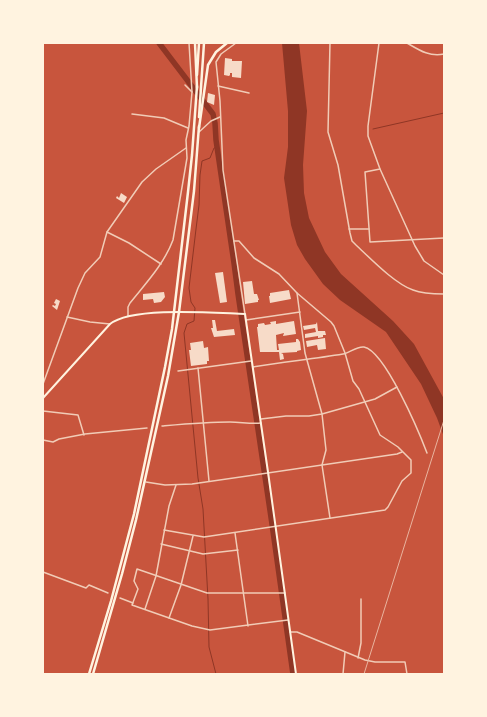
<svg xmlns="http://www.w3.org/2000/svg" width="487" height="717" font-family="'Roboto Serif',serif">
  <rect width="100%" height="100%" fill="#c8553d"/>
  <!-- water -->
  <polygon fill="#8f3625" points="282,43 299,43 307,111 303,165 304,193 309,218 325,252 341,274 393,321 414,344 444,399 444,437 437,418 421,384 386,332 340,300 323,284 305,259 297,245 291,225 284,178 288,147 288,111"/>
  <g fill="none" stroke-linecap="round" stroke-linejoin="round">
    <!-- stream -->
    <g stroke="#8f3625" stroke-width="1">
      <polyline points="373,129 444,113"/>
      <polyline points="216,674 209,647 208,599 203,509 198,478 184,333 187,324 194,321 195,308 191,302 189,288 196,229 199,205 200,175 202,161 210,158 214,148 218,147"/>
    </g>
    <!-- river -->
    <polyline stroke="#8f3625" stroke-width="5.5" points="159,43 213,114 215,123 216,140 234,263 238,294 272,524 293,674"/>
  </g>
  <!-- building -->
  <g fill="#f7dbc8">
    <polygon points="225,58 232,59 232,61 242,61 241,78 232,77 232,73 230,73 230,75 229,76 224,75"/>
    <polygon points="208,93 215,95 214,105 207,102"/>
    <polygon points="121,193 127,197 124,203 116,198 117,196 119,198"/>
    <polygon points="223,272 227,302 220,303 215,273"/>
    <polygon points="252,281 254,294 257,294 259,300 258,300 258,302 245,304 243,282"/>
    <polygon points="289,290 291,299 270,303 269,296 270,296 270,293"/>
    <polygon points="164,292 165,297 161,302 154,303 153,299 143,300 143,294"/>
    <polygon points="56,299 60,301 57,310 52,306 53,305 55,306 56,304 54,303"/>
    <polygon points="212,320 215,320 217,331 234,329 235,335 214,337 211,328 213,328"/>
    <polygon points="276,321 276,324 294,321 296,334 283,336 284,333 276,335 277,350 279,350 278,344 296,342 296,339 298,339 300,342 301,350 297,351 297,352 281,353 283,354 284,359 280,360 279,352 260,352 257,327 258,327 258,324 264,323 265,325 271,324 270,322"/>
    <polygon points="317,322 318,331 325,331 326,335 323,335 323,337 318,338 318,336 305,338 305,334 316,332 315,328 304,330 303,326 316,324"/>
    <polygon points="325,338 326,349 318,350 317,345 307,347 306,341"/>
    <polygon points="203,341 204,348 208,347 209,361 207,361 207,364 191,366 189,350 191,350 190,343"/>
  </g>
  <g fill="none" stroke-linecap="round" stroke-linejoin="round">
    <!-- minor -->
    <g stroke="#f1ccb7" stroke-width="1.5">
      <polyline points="236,43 221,54 216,62 220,101 223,170 245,314"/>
      <path d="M330,43L328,132L338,165L350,233L352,241L356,245C370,258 395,284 413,290C423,294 434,294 444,294"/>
      <polyline points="185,85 192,92"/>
      <polyline points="218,86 249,93"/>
      <polyline points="132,114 164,118 188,128"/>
      <polyline points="199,132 211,121 220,117"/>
      <polyline points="380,169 365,172 370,242 444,238"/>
      <polyline points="349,229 369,229"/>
      <polyline points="107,232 142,182 156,169 186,148"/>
      <polyline points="234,241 239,241 254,258 279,274 297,293 305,353 322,414 326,450 322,465 330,518"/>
      <path d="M128,316V307L130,303C146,283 164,264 173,240L187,158L186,140L189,126L192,92L189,43"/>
      <polyline points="67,317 90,322 110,324"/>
      <polyline points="246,320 300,312"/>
      <path d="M253,367C283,362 313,359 343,354C349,353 357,346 364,347C385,351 419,432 427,453"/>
      <polyline points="198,368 209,481"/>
      <polyline points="178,371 251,361"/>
      <polyline points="43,384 78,288 85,273 100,257 107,232 129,243 161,264"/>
      <polyline points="43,411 78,415 84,435"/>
      <polyline points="261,419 286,416 309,416 322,414 375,399 397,387"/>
      <path d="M162,426C185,424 207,422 230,422C241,422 250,424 261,423"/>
      <polyline points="43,440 53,442 59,439 85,434 147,428"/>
      <polyline points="146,482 165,485 192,484 397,454 402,452"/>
      <polyline points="164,530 204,537 385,510 388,507 402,481 411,473 411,460 398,447 380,435 359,389 353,381 345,353 334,326 331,322 297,293"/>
      <polyline points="235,533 248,626"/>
      <polyline points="161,544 203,554 238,550"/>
      <polyline points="43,572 86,588 89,585 108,593"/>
      <polyline points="285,593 207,593 137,569 134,581 138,589 132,605 192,626 210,630 288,620"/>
      <polyline points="120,598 133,603"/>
      <polyline points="145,609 156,576 169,506 176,485"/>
      <polyline points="169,618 181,585 193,536"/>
      <polyline points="290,632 297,632 365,660 375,662 405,662 407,674"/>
      <polyline points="358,658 361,643 361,599"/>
      <polyline points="343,674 345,652"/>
    </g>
    <!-- tertiary -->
    <g stroke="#f1ccb7" stroke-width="1.5">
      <polyline points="379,43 368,126 368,136 380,169 415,246 424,261 444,275"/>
      <path d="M407,43C419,50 429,57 444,54"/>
    </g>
    <!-- secondary -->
    <path stroke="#fff3e0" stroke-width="2" d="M43,398L110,324C132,306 215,313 245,314L268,472L296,674"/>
    <!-- trunk -->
    <g stroke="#fff3e0" stroke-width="2.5">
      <polyline points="197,75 199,43"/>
      <polyline points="199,117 204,43"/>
      <polyline points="89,674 111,601 134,514 165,367 172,329 188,192 192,155 197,86"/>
      <polyline points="93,674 122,574 136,520 168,376 179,312 194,191 199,126"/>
    </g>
    <!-- motorway -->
    <g stroke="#fff3e0" stroke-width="2.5">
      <polyline points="195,43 197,88"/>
      <polyline points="199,128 208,65 216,52 227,43"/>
    </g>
    <!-- rail -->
    <polyline stroke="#e9b49f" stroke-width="1" points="364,674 444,420"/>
  </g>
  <!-- border -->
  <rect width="487" height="717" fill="none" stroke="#fff3e0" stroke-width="88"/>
</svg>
